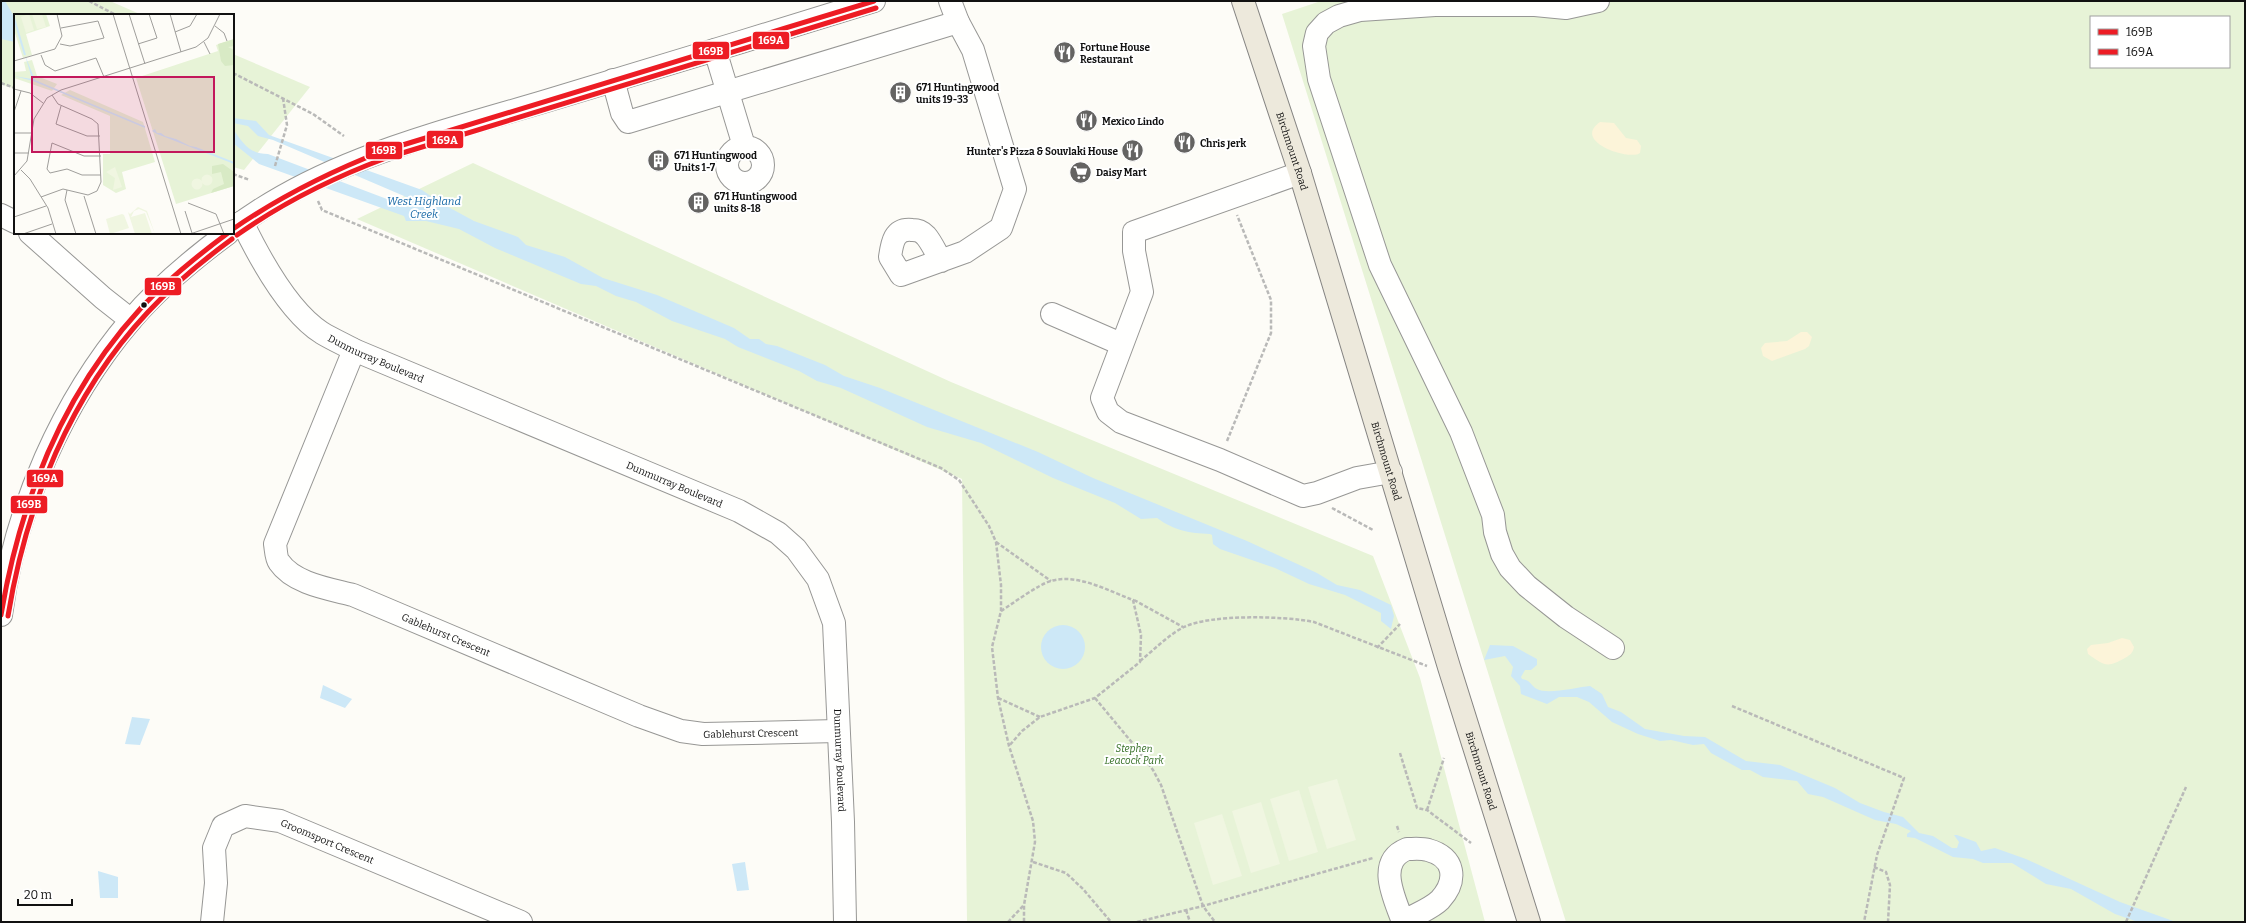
<svg xmlns="http://www.w3.org/2000/svg" width="2246" height="923" font-family="Bitter,serif">
  <rect width="100%" height="100%" fill="#fdfcf7"/>
  <!-- green -->
  <g fill="#e7f3d7" fill-rule="evenodd">
    <polygon points="1,1 110,1 142,15 15,15 15,89 1,84"/>
    <path d="M1321,1H2245V922H1566L1282,14ZM2091,17H2229V67H2091Z"/>
    <polygon points="233,54 310,87 244,170 233,167"/>
    <polygon points="473,163 951,382 1373,556 1420,678 1485,922 967,922 962,479 357,219"/>
  </g>
  <!-- sand -->
  <g fill="#fcf4d9">
    <path d="M1600,122L1614,123L1626,138L1637,140L1641,146L1640,153C1631,161 1571,142 1600,122Z"/>
    <polygon points="1801,332 1807,332 1812,337 1809,346 1805,349 1772,361 1763,356 1761,348 1765,343 1787,341"/>
    <path d="M2122,638L2130,640L2134,647C2133,653 2130,655 2125,658C2107,668 2105,666 2088,654L2087,649L2091,645L2108,643Z"/>
  </g>
  <!-- pitch -->
  <g fill="#f0f6e1">
    <polygon points="1337,779 1356,840 1327,849 1308,787"/>
    <polygon points="1299,790 1318,852 1289,861 1270,799"/>
    <polygon points="1261,802 1280,864 1251,873 1232,811"/>
    <polygon points="1222,814 1242,876 1213,885 1194,823"/>
  </g>
  <!-- water -->
  <g fill="#cde8f7">
    <polygon points="1,1 5,1 15,18 15,42 1,39"/>
    <path d="M233,118L256,121L269,135L422,190L441,203L474,221L518,237L526,245L565,257L603,278L657,295L734,328L750,339H759L766,344L777,346L825,365L844,376L880,388L1038,452L1093,478L1247,541L1317,573L1337,585L1360,590L1391,605L1394,616L1391,629L1381,621V613L1345,595L1309,584L1275,568L1220,549L1213,544L1212,535L1210,534C1189,533 1175,531 1157,518L1141,519L1115,503L1053,478L981,443L927,427L841,388L817,381L799,371L738,347L725,339L672,321L636,302L616,296L596,286L581,284L495,248L459,229L426,221H406L404,216L259,164L233,143V129C243,143 249,154 268,154L408,207L412,203L411,199L273,140L258,136L248,126L233,123Z"/>
    <circle cx="1063" cy="647" r="22"/>
    <path d="M1490,645L1513,646L1537,659V665L1531,670H1525L1521,677L1522,679C1532,681 1530,685 1537,689C1547,695 1578,687 1590,686L1602,694L1608,707L1621,712L1645,729L1684,736L1705,737L1746,761L1780,765L1835,788L1860,803L1884,812L1903,817L1919,833L1933,836L1952,848H1957L1959,842L1954,835H1957L1976,842L1981,851L1995,848L2026,859L2120,902L2176,922H2138L2115,914L2071,889L2046,884L2012,863H1983L1973,859L1953,857L1915,838L1907,837V834L1911,831L1896,824L1875,820L1823,797L1808,794L1797,781L1763,777L1750,770H1742L1711,753L1704,744L1693,745L1671,740L1660,741L1638,734L1612,722L1589,702L1577,697H1559L1547,704L1521,694L1520,686L1511,676L1513,667L1505,656L1484,660Z"/>
    <polygon points="323,685 352,699 345,708 320,698"/>
    <polygon points="132,717 150,719 140,745 125,744"/>
    <polygon points="745,862 749,890 737,891 732,864"/>
    <polygon points="98,871 118,877 118,898 100,898"/>
  </g>
  <g fill="none" stroke-linecap="round" stroke-linejoin="round">
    <defs>
      <g id="minor">
        <polyline points="1598,1 1566,8 1535,5 1435,5 1360,10 1339,16 1326,23 1317,33 1314,46 1319,79 1380,265 1461,432 1493,515 1495,532 1502,554 1510,568 1527,586 1566,617 1613,648"/>
        <polyline points="715,50 744,146"/>
        <polyline points="613,80 622,113 628,122 958,22 950,1"/>
        <circle cx="745" cy="165" r="18"/>
        <polyline points="1300,173 1134,232 1134,251 1142,292 1102,398 1108,412 1121,422 1220,460 1303,496 1317,493 1357,478 1391,472"/>
        <polyline points="1,215 15,222"/>
        <path id="s1" d="M242,222C259,257 289,312 322,333C332,339 343,344 354,350L739,511L778,533L796,549L818,579L834,623L843,822L845,922"/>
        <path d="M233,229C323,160 439,133 546,101C655,68 765,35 874,1"/>
        <polyline points="30,233 103,298 131,320"/>
        <path d="M941,261C936,253 932,243 926,236C921,231 918,230 912,230C894,228 892,243 890,257L901,275L965,252L1001,228L1015,189L973,50L958,22"/>
        <polyline points="1052,314 1121,344"/>
        <path id="s2" d="M354,350L275,544C276,550 276,558 279,562C294,584 330,589 353,595L639,716L681,731L703,734L838,731"/>
        <path d="M1,615C14,510 63,400 131,320C159,287 193,259 228,233"/>
        <path d="M1407,849C1413,849 1422,848 1428,850C1455,857 1458,880 1440,900C1431,909 1414,915 1403,922C1395,899 1375,862 1407,849Z"/>
        <path id="s3" d="M212,922L216,883L214,848L223,826L245,816L280,821L521,922"/>
      </g>
      <g id="major">
        <path id="s4" d="M1243,1L1300,173L1449,667L1529,922"/>
      </g>
    </defs>
    <!-- minor casing -->
    <use href="#minor" stroke="#979795" stroke-width="24"/>
    <!-- major casing -->
    <use href="#major" stroke="#858482" stroke-width="24"/>
    <!-- path -->
    <g stroke="#b9b9b8" stroke-width="2.5" stroke-dasharray="4 2" stroke-linecap="butt">
      <polyline points="89,1 116,15"/>
      <polyline points="233,73 313,114 344,136"/>
      <polyline points="1,83 15,88"/>
      <polyline points="275,166 287,125 283,98"/>
      <polyline points="233,174 250,180"/>
      <polyline points="318,201 322,210 941,468 959,480 989,526 996,542 1001,585 1001,611 992,647 998,698 1009,746 1033,821 1035,842 1024,905 1024,922"/>
      <polyline points="1227,441 1271,333 1271,300 1237,215"/>
      <polyline points="1332,508 1373,530"/>
      <polyline points="996,542 1051,581"/>
      <polyline points="1134,600 1183,627"/>
      <path d="M1001,611C1012,604 1039,584 1051,581C1077,573 1109,591 1133,600L1141,635L1140,662L1095,698L1040,717L1022,731L1009,746"/>
      <polyline points="1377,648 1400,624"/>
      <path d="M1140,661C1154,650 1168,635 1184,627C1210,614 1285,616 1314,622L1427,666"/>
      <polyline points="998,698 1040,717"/>
      <polyline points="1095,698 1134,745 1153,770 1161,785 1203,906 1215,922"/>
      <polyline points="1732,706 1904,778 1877,855 1864,922"/>
      <polyline points="1400,753 1417,808 1427,810 1471,843"/>
      <polyline points="1427,810 1444,758"/>
      <polyline points="1397,826 1399,832"/>
      <polyline points="1033,862 1066,873 1083,889 1111,922"/>
      <polyline points="1874,867 1886,872 1890,885 1888,922"/>
      <polyline points="1186,910 1190,922"/>
      <polyline points="1008,922 1024,905"/>
      <polyline points="1137,922 1203,906 1373,858"/>
      <polyline points="2126,922 2186,787"/>
    </g>
    <!-- minor -->
    <use href="#minor" stroke="#fffffe" stroke-width="22"/>
    <!-- major -->
    <use href="#major" stroke="#ede9dc" stroke-width="22"/>
    <defs>
      <g id="bus-1">
        <path d="M233,229C281,196 329,172 383,151L874,1"/>
        <path d="M1,615C20,502 63,393 141,308C167,280 197,256 228,233"/>
      </g>
      <g id="bus-2">
        <path d="M237,235C284,202 332,178 386,158L876,8"/>
        <path d="M8,616C26,505 70,395 148,312C173,285 202,261 232,239"/>
      </g>
    </defs>
    <!-- bus-1 casing -->
    <use href="#bus-1" stroke="#fff" stroke-width="8"/>
    <!-- bus-2 casing -->
    <use href="#bus-2" stroke="#fff" stroke-width="8"/>
    <!-- bus-1 -->
    <use href="#bus-1" stroke="#ed1c24" stroke-width="5"/>
    <!-- bus-2 -->
    <use href="#bus-2" stroke="#ed1c24" stroke-width="5"/>
  </g>
  <!-- icons -->
  <defs>
    <symbol id="restaurant-disc" viewBox="-11 -11 22 22"><circle r="9.5" fill="#646362" stroke="#fff"/><path d="M-5-6h1v4h1v-4h1v4h1v-4h1v5L-1.5 .5V6h-2V.5L-5-1ZM5-6V6H3V1.5H1.5Q1.5-4 5-6Z" fill="#fff"/></symbol>
    <symbol id="building-disc" viewBox="-11 -11 22 22"><circle r="9.5" fill="#646362" stroke="#fff"/><path d="M-4-6H4V6H1V3H-1V6H-4ZM-2.5-4.3h1.7v1.8h-1.7ZM.8-4.3h1.7v1.8H.8ZM-2.5-1h1.7V.8h-1.7ZM.8-1h1.7V.8H.8Z" fill="#fff"/></symbol>
    <symbol id="supermarket-disc" viewBox="-11 -11 22 22"><circle r="9.5" fill="#646362" stroke="#fff"/><path d="M-6-5.5h2.5l.6 2H6L4.5 2H-2.5L-4.4-4H-6ZM-1.5 3.2a1.3 1.3 0 1 0 .1 0ZM3 3.2a1.3 1.3 0 1 0 .1 0Z" fill="#fff"/></symbol>
  </defs>
  <g fill-rule="evenodd">
    <use href="#restaurant-disc" x="1052" y="40" width="25" height="25"/>
    <use href="#building-disc" x="888" y="80" width="25" height="25"/>
    <use href="#restaurant-disc" x="1074" y="108" width="25" height="25"/>
    <use href="#restaurant-disc" x="1172" y="130" width="25" height="25"/>
    <use href="#restaurant-disc" x="1120" y="138" width="25" height="25"/>
    <use href="#building-disc" x="646" y="148" width="25" height="25"/>
    <use href="#supermarket-disc" x="1068" y="160" width="25" height="25"/>
    <use href="#building-disc" x="686" y="190" width="25" height="25"/>
  </g>
  <!-- markers -->
  <circle fill="#111" stroke="#fff" stroke-width="1.5" cx="144" cy="305" r="3.5"/>
  <g text-anchor="middle" stroke-width="4" stroke-linejoin="round" paint-order="stroke">
    <!-- poi labels -->
    <g font-size="10" font-weight="bold" fill="#111" stroke="#fff" text-anchor="start">
      <text x="1080" y="51">Fortune House<tspan x="1080" dy="12">Restaurant</tspan></text>
      <text x="916" y="91">671 Huntingwood<tspan x="916" dy="12">units 19-33</tspan></text>
      <text x="1102" y="125">Mexico Lindo</text>
      <text x="1200" y="147">Chris Jerk</text>
      <text x="1118" y="155" text-anchor="end">Hunter's Pizza &amp; Souvlaki House</text>
      <text x="674" y="159">671 Huntingwood<tspan x="674" dy="12">Units 1-7</tspan></text>
      <text x="1096" y="176">Daisy Mart</text>
      <text x="714" y="200">671 Huntingwood<tspan x="714" dy="12">units 8-18</tspan></text>
    </g>
    <!-- street labels -->
    <g font-size="10" fill="#111" stroke="#fff">
      <text dy="4" stroke="none"><textPath href="#s4" startOffset="158">Birchmount Road</textPath></text>
      <text dy="4" stroke="none"><textPath href="#s1" startOffset="198">Dunmurray Boulevard</textPath></text>
      <text dy="4" stroke="none"><textPath href="#s4" startOffset="482">Birchmount Road</textPath></text>
      <text dy="4" stroke="none"><textPath href="#s1" startOffset="522">Dunmurray Boulevard</textPath></text>
      <text dy="4" stroke="none"><textPath href="#s2" startOffset="412">Gablehurst Crescent</textPath></text>
      <text dy="4" stroke="none"><textPath href="#s2" startOffset="736">Gablehurst Crescent</textPath></text>
      <text dy="4" stroke="none"><textPath href="#s1" startOffset="882">Dunmurray Boulevard</textPath></text>
      <text dy="4" stroke="none"><textPath href="#s4" startOffset="806">Birchmount Road</textPath></text>
      <text dy="4" stroke="none"><textPath href="#s3" startOffset="209">Groomsport Crescent</textPath></text>
    </g>
    <!-- park labels -->
    <g font-size="10" font-style="italic" fill="#2f6b1f" stroke="#fff">
      <text x="1134" y="752">Stephen<tspan x="1134" dy="12">Leacock Park</tspan></text>
    </g>
    <!-- water labels -->
    <g font-size="11" font-style="italic" fill="#1768a6" stroke="#fff">
      <text x="424" y="205">West Highland<tspan x="424" dy="13">Creek</tspan></text>
    </g>
  </g>
  <!-- overview -->
  <g transform="translate(14 14)">
    <rect width="220" height="220" fill="#fdfcf7"/>
    <path d="M0,0H32L36,12L12,20L18,41L9,44L0,16ZM220,25V172L162,190L122,64L204,37L202,31ZM18,46L23,62L43,70L38,77L0,64V58L12,57L10,48ZM56,76L129,108L141,148L108,158L112,175L102,179L89,171V140H96V102L47,81Z" fill="#e7f3d7"/>
    <path d="M220,25V32L214,33L220,36V51L211,52L207,47L204,30ZM209,150L220,158V172L197,179L199,175L210,170L207,158L198,160V152Z" fill="#d8eac5"/>
    <path d="M15,0L20,16L12,19L7,3ZM18,0H28L32,13L23,15ZM101,153L108,173L99,176L101,164L92,158ZM187.5 166a5.5 5.5 0 1 1 11 0a5.5 5.5 0 1 1-11 0ZM177.5 170a5.5 5.5 0 1 1 11 0a5.5 5.5 0 1 1-11 0ZM124,193L133,197L141,220L132,198L125,195L120,197L117,203L131,199L138,220H121L114,198L116,200ZM108,200L110,201L115,214L96,220L92,205Z" fill="#f0f6e1"/>
    <path d="M11,41L21,66L128,111L131,112V114L19,67L0,62L18,65ZM141,115L143,119H147L151,122L162,125L176,132L182,133L220,148V150L143,120L138,117Z" fill="#cde8f7"/>
    <path fill="none" stroke="#cde8f7" stroke-width="2" d="M0,4L11,41"/>
    <path fill="none" stroke="#9f9e9b" stroke-width="1" d="M99,0L167,220M115,0L131,50M156,0L167,38M201,12L210,19L213,27M161,18L176,12L183,0M190,28L196,40M46,30L56,32L90,24L84,7L47,14M124,30L143,24L135,0M27,41L31,51L41,57L82,44L90,63M0,47L41,35L48,22L43,0M0,75L16,79L29,89M47,92L42,110L73,122H86M0,98L7,77M0,119H17M0,139H15M87,142H70L38,129L33,155L36,159L53,155L68,161H87M7,156L16,165L34,194L42,220M0,162L13,147L20,105L33,84L47,76L182,33L194,24L206,0M53,176L51,186L62,220M70,182L82,220M27,183L49,175L74,181L83,177L87,168L84,110L78,105L44,90L38,81M174,189L202,200L210,220M171,197L178,219M0,203L32,192M9,220L38,210M176,220L220,205"/>
    <path fill="#c2185b" fill-opacity="0.15" stroke="#c2185b" stroke-width="2" d="M18,63H200V138H18Z"/>
    <rect width="220" height="220" fill="none" stroke="#111" stroke-width="2"/>
  </g>
  <g stroke="#fff" stroke-width="1.5">
    <rect x="752" y="31" width="38" height="19" rx="4" fill="#ed1c24"/>
    <rect x="692" y="41" width="38" height="19" rx="4" fill="#ed1c24"/>
    <rect x="426" y="130" width="38" height="19" rx="4" fill="#ed1c24"/>
    <rect x="365" y="141" width="38" height="19" rx="4" fill="#ed1c24"/>
    <rect x="144" y="277" width="38" height="19" rx="4" fill="#ed1c24"/>
    <rect x="26" y="469" width="38" height="19" rx="4" fill="#ed1c24"/>
    <rect x="10" y="495" width="38" height="19" rx="4" fill="#ed1c24"/>
  </g>
  <g font-size="11" text-anchor="middle" font-weight="bold" fill="#fff">
    <text x="771" y="44">169A</text>
    <text x="711" y="55">169B</text>
    <text x="445" y="144">169A</text>
    <text x="384" y="154">169B</text>
    <text x="163" y="290">169B</text>
    <text x="45" y="482">169A</text>
    <text x="29" y="508">169B</text>
  </g>
  <!-- border -->
  <rect width="2246" height="923" fill="none" stroke="#111111" stroke-width="4"/>
  <!-- legend -->
  <rect x="2090" y="16" width="140" height="52" fill="#ffffff" stroke="#a0a0a0"/>
  <rect x="2098" y="29" width="20" height="6" fill="#ed1c24" stroke="#a0a0a0"/>
  <text x="2126" y="36" font-size="12" fill="#111111">169B</text>
  <rect x="2098" y="49" width="20" height="6" fill="#ed1c24" stroke="#a0a0a0"/>
  <text x="2126" y="56" font-size="12" fill="#111111">169A</text>
  <!-- scale -->
  <path d="M18 899v6h54v-6" fill="none" stroke="#111111" stroke-width="2"/>
  <text x="24" y="899" font-size="12" fill="#111111" stroke="#ffffff" stroke-width="3" paint-order="stroke">20 m</text>
</svg>
